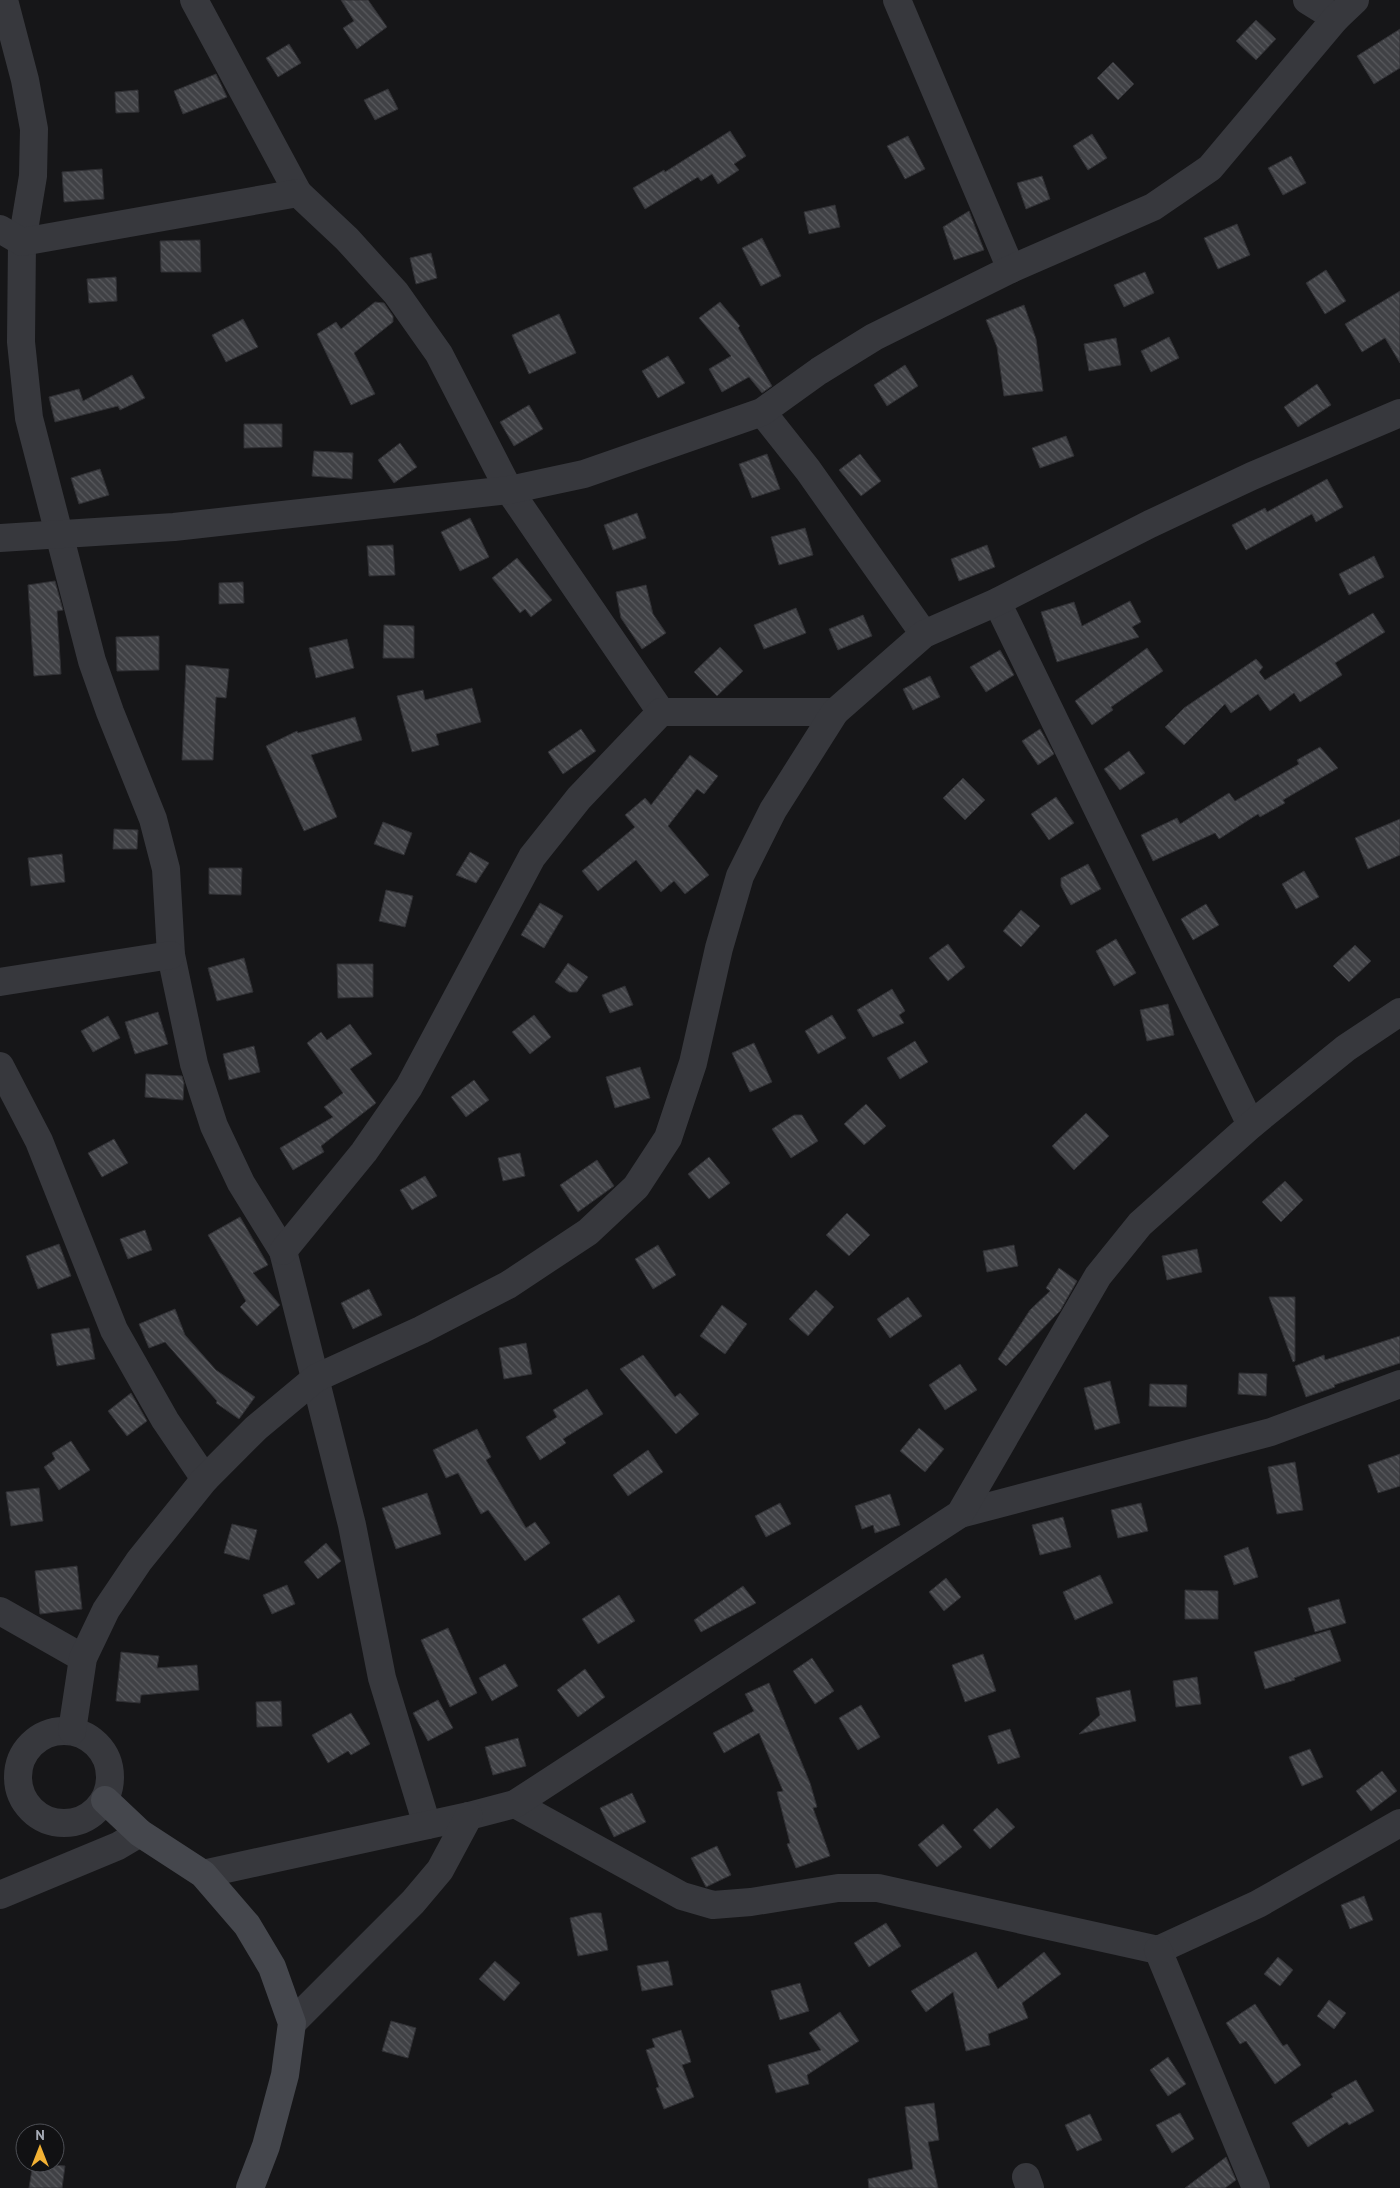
<svg xmlns="http://www.w3.org/2000/svg" width="1400" height="2188" font-family="'PT Sans',sans-serif">
  <defs>
    <pattern id="building-back-hatch" width="6" height="6" patternUnits="userSpaceOnUse" patternTransform="scale(1.25)"><rect width="6" height="6" fill="#404145"/><path d="M-1 5l2 2M0 0l6 6M5-1l2 2" fill="none" stroke="#595a5e"/></pattern>
  </defs>
  <rect width="100%" height="100%" fill="#161618"/>
  <!-- building -->
  <g fill="url(#building-back-hatch)" stroke="#303034">
    <polygon points="341,0 368,0 387,27 357,49 343,28 354,21"/>
    <polygon points="1256,20 1276,39 1256,60 1236,41"/>
    <polygon points="1400,29 1400,68 1374,84 1357,56"/>
    <polygon points="289,44 301,63 278,77 266,58"/>
    <polygon points="1113,62 1134,84 1118,100 1097,78"/>
    <polygon points="216,74 227,97 183,114 174,91"/>
    <polygon points="388,89 398,109 375,120 364,100"/>
    <polygon points="138,90 139,112 116,113 115,92"/>
    <polygon points="730,131 746,156 734,164 739,170 718,184 712,174 701,181 698,177 645,209 633,188 664,170 665,172"/>
    <polygon points="1092,134 1107,158 1088,170 1073,146"/>
    <polygon points="908,136 925,169 905,179 887,146"/>
    <polygon points="1291,156 1306,183 1283,195 1268,168"/>
    <polygon points="102,169 104,199 64,202 62,172"/>
    <polygon points="1042,176 1050,199 1026,209 1017,183"/>
    <polygon points="835,205 840,227 809,234 804,212"/>
    <polygon points="969,211 984,250 954,260 943,227"/>
    <polygon points="1237,224 1250,255 1218,269 1204,238"/>
    <polygon points="762,238 781,276 761,286 742,248"/>
    <polygon points="200,240 201,272 161,272 160,241"/>
    <polygon points="431,253 437,278 416,284 410,258"/>
    <polygon points="1326,270 1346,301 1325,314 1306,283"/>
    <polygon points="1145,272 1154,293 1124,307 1114,285"/>
    <polygon points="116,277 117,301 89,303 87,279"/>
    <polygon points="1400,291 1400,363 1385,338 1362,352 1345,324"/>
    <polygon points="375,302 384,303 393,316 393,322 354,353 375,394 351,405 317,334 336,322 341,329"/>
    <polygon points="720,302 740,326 738,328 772,386 762,393 749,377 722,392 709,369 731,356 699,318"/>
    <polygon points="1024,305 1036,339 1043,391 1004,396 997,347 986,320"/>
    <polygon points="559,314 576,353 529,374 512,335"/>
    <polygon points="243,319 258,347 226,362 212,335"/>
    <polygon points="1169,337 1179,358 1151,372 1141,351"/>
    <polygon points="1116,338 1121,365 1089,371 1084,344"/>
    <polygon points="668,356 685,383 658,398 642,371"/>
    <polygon points="905,365 918,386 887,406 874,385"/>
    <polygon points="132,375 145,398 120,410 118,406 55,422 49,397 79,389 83,401"/>
    <polygon points="1317,384 1331,405 1298,427 1284,407"/>
    <polygon points="529,405 543,429 514,446 500,422"/>
    <polygon points="244,424 282,424 282,447 244,448"/>
    <polygon points="1066,436 1074,456 1040,468 1032,448"/>
    <polygon points="400,443 417,467 394,483 378,460"/>
    <polygon points="314,451 353,453 352,479 312,476"/>
    <polygon points="767,454 780,489 752,498 739,464"/>
    <polygon points="860,454 881,481 861,496 839,470"/>
    <polygon points="100,469 109,495 79,504 71,478"/>
    <polygon points="1327,479 1343,507 1316,522 1312,514 1246,550 1232,525 1265,508 1267,512"/>
    <polygon points="637,513 646,538 613,550 604,525"/>
    <polygon points="470,518 489,557 460,571 441,532"/>
    <polygon points="805,528 813,555 779,565 771,537"/>
    <polygon points="393,545 395,575 369,576 367,546"/>
    <polygon points="987,545 995,567 959,581 951,559"/>
    <polygon points="1374,556 1384,577 1349,595 1339,574"/>
    <polygon points="517,558 552,600 531,617 525,609 520,613 492,578"/>
    <polygon points="55,581 63,610 57,611 61,674 34,676 28,585"/>
    <polygon points="243,582 244,603 219,604 219,583"/>
    <polygon points="646,585 653,614 666,633 642,649 621,618 616,592"/>
    <polygon points="1130,601 1141,622 1132,627 1139,637 1057,662 1041,612 1074,602 1082,626"/>
    <polygon points="796,608 806,633 764,649 754,625"/>
    <polygon points="1373,613 1385,632 1335,663 1342,675 1300,702 1294,693 1270,711 1258,694 1231,713 1225,704 1184,745 1165,727 1184,708 1256,659 1263,667 1259,672 1265,680"/>
    <polygon points="863,615 872,636 838,650 829,629"/>
    <polygon points="384,625 414,626 414,658 383,658"/>
    <polygon points="159,636 159,670 117,671 116,637"/>
    <polygon points="347,639 354,668 316,678 309,648"/>
    <polygon points="720,647 743,671 717,696 694,672"/>
    <polygon points="1147,648 1163,671 1111,707 1113,710 1092,725 1075,701"/>
    <polygon points="1000,650 1014,675 986,692 970,667"/>
    <polygon points="186,665 229,669 226,698 216,697 213,760 182,760"/>
    <polygon points="930,676 940,697 913,710 903,689"/>
    <polygon points="472,688 481,722 436,734 439,745 412,752 397,696 423,690 425,700"/>
    <polygon points="355,717 362,740 311,755 337,817 304,831 266,746 297,731 298,733"/>
    <polygon points="581,729 596,751 563,774 548,752"/>
    <polygon points="1040,729 1054,754 1038,765 1022,741"/>
    <polygon points="1320,747 1338,768 1283,800 1285,803 1260,817 1258,814 1219,839 1215,833 1153,861 1141,835 1177,818 1180,824 1229,793 1235,801 1299,764 1297,760"/>
    <polygon points="1129,751 1145,773 1120,790 1104,769"/>
    <polygon points="690,755 718,776 704,794 697,789 668,826 709,875 685,894 674,881 661,892 636,860 598,891 582,871 635,827 625,815 645,798 651,805"/>
    <polygon points="963,778 985,800 965,820 943,798"/>
    <polygon points="1056,797 1074,823 1049,840 1031,814"/>
    <polygon points="1400,819 1400,855 1368,869 1355,838"/>
    <polygon points="383,822 412,833 404,855 374,844"/>
    <polygon points="114,829 138,830 137,849 113,849"/>
    <polygon points="470,852 489,863 476,883 456,875"/>
    <polygon points="62,854 65,882 31,886 28,858"/>
    <polygon points="1088,864 1101,889 1071,905 1061,886 1061,878"/>
    <polygon points="209,868 242,868 241,895 209,894"/>
    <polygon points="1304,871 1319,897 1296,909 1282,884"/>
    <polygon points="386,890 413,896 405,927 379,921"/>
    <polygon points="540,903 563,916 544,948 521,935"/>
    <polygon points="1206,904 1219,925 1193,940 1181,919"/>
    <polygon points="1021,910 1040,926 1021,947 1003,931"/>
    <polygon points="1116,939 1136,973 1114,986 1096,951"/>
    <polygon points="948,944 965,967 948,981 929,958"/>
    <polygon points="1355,945 1371,961 1349,982 1333,966"/>
    <polygon points="244,958 253,992 217,1001 208,968"/>
    <polygon points="568,963 588,977 577,992 569,992 555,982"/>
    <polygon points="337,964 373,964 373,997 338,998"/>
    <polygon points="625,986 633,1005 610,1013 602,995"/>
    <polygon points="892,989 905,1011 899,1015 904,1023 873,1037 857,1010"/>
    <polygon points="1168,1004 1174,1035 1147,1041 1140,1010"/>
    <polygon points="158,1012 168,1044 135,1054 125,1022"/>
    <polygon points="534,1015 551,1037 530,1054 512,1032"/>
    <polygon points="832,1015 846,1038 818,1054 805,1031"/>
    <polygon points="108,1016 120,1038 93,1052 81,1031"/>
    <polygon points="350,1024 372,1054 350,1069 376,1103 321,1146 324,1152 293,1170 280,1148 333,1117 324,1107 343,1093 307,1043 321,1032 327,1040"/>
    <polygon points="915,1041 928,1062 900,1079 887,1058"/>
    <polygon points="754,1043 772,1082 750,1092 732,1053"/>
    <polygon points="254,1046 260,1072 229,1080 223,1054"/>
    <polygon points="640,1067 650,1098 615,1108 606,1077"/>
    <polygon points="146,1074 182,1076 184,1083 183,1100 145,1097"/>
    <polygon points="474,1080 489,1100 466,1117 451,1097"/>
    <polygon points="866,1104 886,1126 864,1145 844,1124"/>
    <polygon points="1086,1113 1109,1136 1074,1170 1052,1146"/>
    <polygon points="794,1115 802,1115 818,1141 791,1158 772,1129"/>
    <polygon points="114,1139 128,1163 102,1177 88,1153"/>
    <polygon points="520,1153 525,1176 503,1181 498,1158"/>
    <polygon points="709,1157 730,1183 709,1199 688,1174"/>
    <polygon points="597,1160 614,1186 578,1212 560,1185"/>
    <polygon points="425,1176 437,1196 412,1210 400,1190"/>
    <polygon points="1285,1181 1303,1200 1281,1222 1262,1202"/>
    <polygon points="847,1213 870,1235 849,1256 826,1235"/>
    <polygon points="240,1217 268,1265 253,1273 280,1305 257,1326 240,1307 246,1301 208,1235"/>
    <polygon points="145,1230 152,1250 128,1259 120,1239"/>
    <polygon points="59,1244 71,1276 38,1289 26,1256"/>
    <polygon points="658,1245 676,1275 653,1289 635,1259"/>
    <polygon points="1014,1245 1018,1266 987,1272 983,1251"/>
    <polygon points="1197,1249 1202,1272 1167,1280 1162,1256"/>
    <polygon points="1059,1268 1077,1281 1060,1311 1006,1366 998,1359 1030,1310 1050,1291 1046,1288"/>
    <polygon points="369,1289 382,1315 353,1329 341,1303"/>
    <polygon points="816,1290 834,1307 808,1336 789,1319"/>
    <polygon points="908,1297 922,1316 890,1338 877,1319"/>
    <polygon points="1269,1297 1295,1297 1295,1361 1293,1362"/>
    <polygon points="722,1305 747,1324 725,1354 700,1336"/>
    <polygon points="175,1309 185,1335 216,1370 255,1397 239,1419 216,1403 217,1401 165,1342 149,1348 139,1324"/>
    <polygon points="89,1328 95,1359 57,1366 51,1334"/>
    <polygon points="1400,1336 1400,1363 1334,1385 1335,1387 1306,1397 1295,1366 1324,1355 1325,1360"/>
    <polygon points="526,1343 532,1374 504,1379 499,1348"/>
    <polygon points="643,1355 675,1397 680,1393 699,1414 676,1434 620,1369"/>
    <polygon points="960,1364 977,1390 945,1410 929,1385"/>
    <polygon points="1239,1373 1267,1374 1266,1396 1238,1394"/>
    <polygon points="1110,1381 1120,1423 1095,1430 1084,1388"/>
    <polygon points="1150,1384 1187,1385 1186,1407 1149,1406"/>
    <polygon points="587,1389 603,1414 563,1439 566,1443 540,1460 526,1437 557,1417 553,1410"/>
    <polygon points="131,1393 147,1421 127,1436 108,1411"/>
    <polygon points="919,1428 944,1449 925,1472 900,1451"/>
    <polygon points="477,1429 491,1457 486,1460 526,1528 535,1522 550,1543 525,1561 488,1510 481,1514 458,1473 446,1478 433,1450"/>
    <polygon points="71,1441 90,1470 59,1490 44,1467 55,1459 52,1453"/>
    <polygon points="648,1450 663,1472 628,1496 613,1475"/>
    <polygon points="1400,1454 1400,1486 1378,1493 1368,1465"/>
    <polygon points="1295,1462 1303,1510 1277,1514 1268,1467"/>
    <polygon points="39,1488 43,1521 11,1526 6,1492"/>
    <polygon points="427,1493 441,1534 396,1549 382,1508"/>
    <polygon points="890,1494 900,1525 875,1533 873,1525 862,1529 855,1506"/>
    <polygon points="780,1503 791,1524 766,1537 755,1516"/>
    <polygon points="1141,1503 1148,1531 1118,1538 1111,1510"/>
    <polygon points="1063,1517 1071,1547 1040,1555 1032,1525"/>
    <polygon points="232,1524 257,1530 249,1560 224,1553"/>
    <polygon points="326,1543 341,1561 318,1579 304,1562"/>
    <polygon points="1248,1547 1258,1577 1234,1585 1224,1556"/>
    <polygon points="77,1566 82,1609 40,1614 35,1571"/>
    <polygon points="1100,1575 1113,1603 1075,1620 1063,1592"/>
    <polygon points="946,1578 961,1597 944,1611 929,1592"/>
    <polygon points="287,1585 295,1604 272,1614 263,1595"/>
    <polygon points="743,1586 756,1603 701,1632 694,1620"/>
    <polygon points="1185,1590 1218,1591 1218,1619 1185,1619"/>
    <polygon points="619,1595 635,1621 598,1644 582,1619"/>
    <polygon points="1339,1599 1346,1623 1315,1632 1308,1608"/>
    <polygon points="448,1628 477,1693 450,1707 421,1640"/>
    <polygon points="1330,1630 1341,1661 1294,1678 1295,1680 1265,1689 1254,1652"/>
    <polygon points="121,1652 159,1656 157,1668 197,1665 199,1690 141,1695 140,1703 116,1701"/>
    <polygon points="983,1654 996,1691 965,1702 952,1665"/>
    <polygon points="812,1658 834,1691 815,1704 793,1671"/>
    <polygon points="505,1664 518,1686 492,1701 479,1678"/>
    <polygon points="585,1669 605,1697 578,1717 557,1690"/>
    <polygon points="1197,1677 1201,1704 1176,1707 1173,1681"/>
    <polygon points="769,1683 810,1783 817,1807 813,1808 830,1856 796,1868 787,1844 790,1843 777,1792 783,1791 759,1733 724,1753 713,1733 754,1711 745,1694"/>
    <polygon points="1130,1690 1136,1721 1079,1734 1100,1715 1096,1698"/>
    <polygon points="438,1700 453,1728 428,1741 413,1713"/>
    <polygon points="281,1701 282,1726 257,1727 256,1702"/>
    <polygon points="861,1705 880,1737 858,1750 839,1718"/>
    <polygon points="351,1713 370,1744 351,1755 348,1751 328,1763 312,1735"/>
    <polygon points="1010,1729 1020,1757 998,1764 988,1736"/>
    <polygon points="518,1738 526,1766 493,1775 485,1747"/>
    <polygon points="1310,1749 1323,1777 1302,1786 1289,1757"/>
    <polygon points="1382,1771 1397,1791 1371,1811 1356,1791"/>
    <polygon points="632,1793 646,1822 614,1837 600,1808"/>
    <polygon points="997,1808 1015,1827 990,1849 973,1830"/>
    <polygon points="943,1824 962,1847 937,1867 918,1845"/>
    <polygon points="717,1846 731,1875 706,1887 691,1858"/>
    <polygon points="1364,1896 1373,1920 1350,1929 1341,1905"/>
    <polygon points="592,1913 601,1913 608,1950 578,1956 570,1918"/>
    <polygon points="886,1923 901,1946 869,1967 854,1943"/>
    <polygon points="976,1952 998,1989 1044,1952 1061,1974 1022,2003 1028,2018 988,2034 990,2045 966,2051 953,1992 926,2012 911,1991"/>
    <polygon points="1278,1957 1293,1970 1280,1986 1264,1974"/>
    <polygon points="495,1961 520,1983 504,2001 479,1979"/>
    <polygon points="668,1961 673,1985 642,1991 637,1966"/>
    <polygon points="800,1983 809,2011 780,2020 771,1991"/>
    <polygon points="1329,2000 1346,2013 1334,2029 1317,2016"/>
    <polygon points="1255,2004 1283,2046 1287,2044 1301,2065 1275,2084 1246,2041 1240,2044 1226,2023"/>
    <polygon points="840,2012 859,2041 807,2075 809,2084 776,2093 768,2065 821,2050 809,2033"/>
    <polygon points="391,2021 416,2028 408,2058 382,2051"/>
    <polygon points="681,2030 691,2062 682,2065 694,2097 664,2109 656,2088 659,2087 646,2050 655,2047 652,2039"/>
    <polygon points="1168,2057 1186,2084 1168,2096 1150,2070"/>
    <polygon points="1356,2080 1374,2111 1349,2125 1347,2122 1308,2147 1292,2123 1333,2097 1331,2094"/>
    <polygon points="934,2103 939,2140 928,2142 938,2188 869,2188 868,2179 913,2169 905,2107"/>
    <polygon points="1180,2113 1194,2139 1172,2153 1156,2125"/>
    <polygon points="1090,2114 1102,2140 1077,2151 1065,2125"/>
    <polygon points="1226,2157 1236,2180 1225,2188 1185,2188"/>
    <polygon points="33,2163 65,2166 62,2188 29,2188"/>
  </g>
  <g fill="none" stroke-linecap="round" stroke-linejoin="round">
    <!-- street -->
    <g stroke="#37383d" stroke-width="28">
      <polyline points="4,0 25,80 34,129 33,176 22,242 21,342 29,418 92,661 110,712 153,819 166,869 171,955 194,1064 214,1126 241,1183 283,1251 352,1525 382,1678 427,1825"/>
      <polyline points="194,0 298,193"/>
      <polyline points="897,0 1011,269"/>
      <polyline points="1307,0 1336,18"/>
      <polyline points="0,229 22,242 298,193 347,239 396,293 439,354 509,490 661,712"/>
      <polyline points="762,412 808,470 924,634"/>
      <polyline points="0,538 174,527 509,490 584,474 762,412 819,371 874,337 1011,269 1153,207 1210,168 1336,18 1355,0"/>
      <polyline points="997,602 1251,1125"/>
      <polyline points="0,982 171,955"/>
      <polyline points="0,1066 39,1141 114,1330 165,1420 205,1479"/>
      <polyline points="283,1251 364,1152 409,1087 532,857 579,798 661,712 835,712"/>
      <polyline points="960,1514 1271,1432 1400,1384"/>
      <polyline points="0,1611 83,1658"/>
      <circle cx="64" cy="1777" r="46"/>
      <polyline points="72,1731 83,1658 106,1610 139,1561 205,1479 256,1428 316,1378 421,1330 508,1285 588,1232 636,1187 668,1138 693,1063 719,948 740,876 773,810 835,712 924,634 997,602 1150,524 1252,476 1400,413"/>
      <polyline points="515,1804 682,1896 713,1905 751,1902 838,1888 878,1888 1158,1950 1258,1904 1400,1823"/>
      <polyline points="203,1874 469,1816 515,1804 960,1514 1098,1276 1140,1224 1251,1125 1346,1048 1400,1012"/>
      <polyline points="0,1895 118,1846 140,1833"/>
      <polyline points="1158,1950 1256,2188"/>
      <polyline points="292,2023 413,1902 440,1870 469,1816"/>
      <polyline points="1026,2177 1030,2188"/>
    </g>
    <!-- secondary -->
    <polyline stroke="#45474d" stroke-width="28" points="105,1800 140,1833 203,1874 247,1925 272,1967 292,2023 285,2075 266,2146 250,2188"/>
  </g>
  <!-- north arrow -->
  <g transform="translate(40 2148)"><circle r="24" fill="#111113" stroke="#4d4f55"/>
  <path d="M0-4L9 19L0 12L-9 19Z" fill="#f2b134"/>
  <text y="-8" font-size="14" font-weight="bold" text-anchor="middle" fill="#a8adb8">N</text>
  </g>
</svg>
